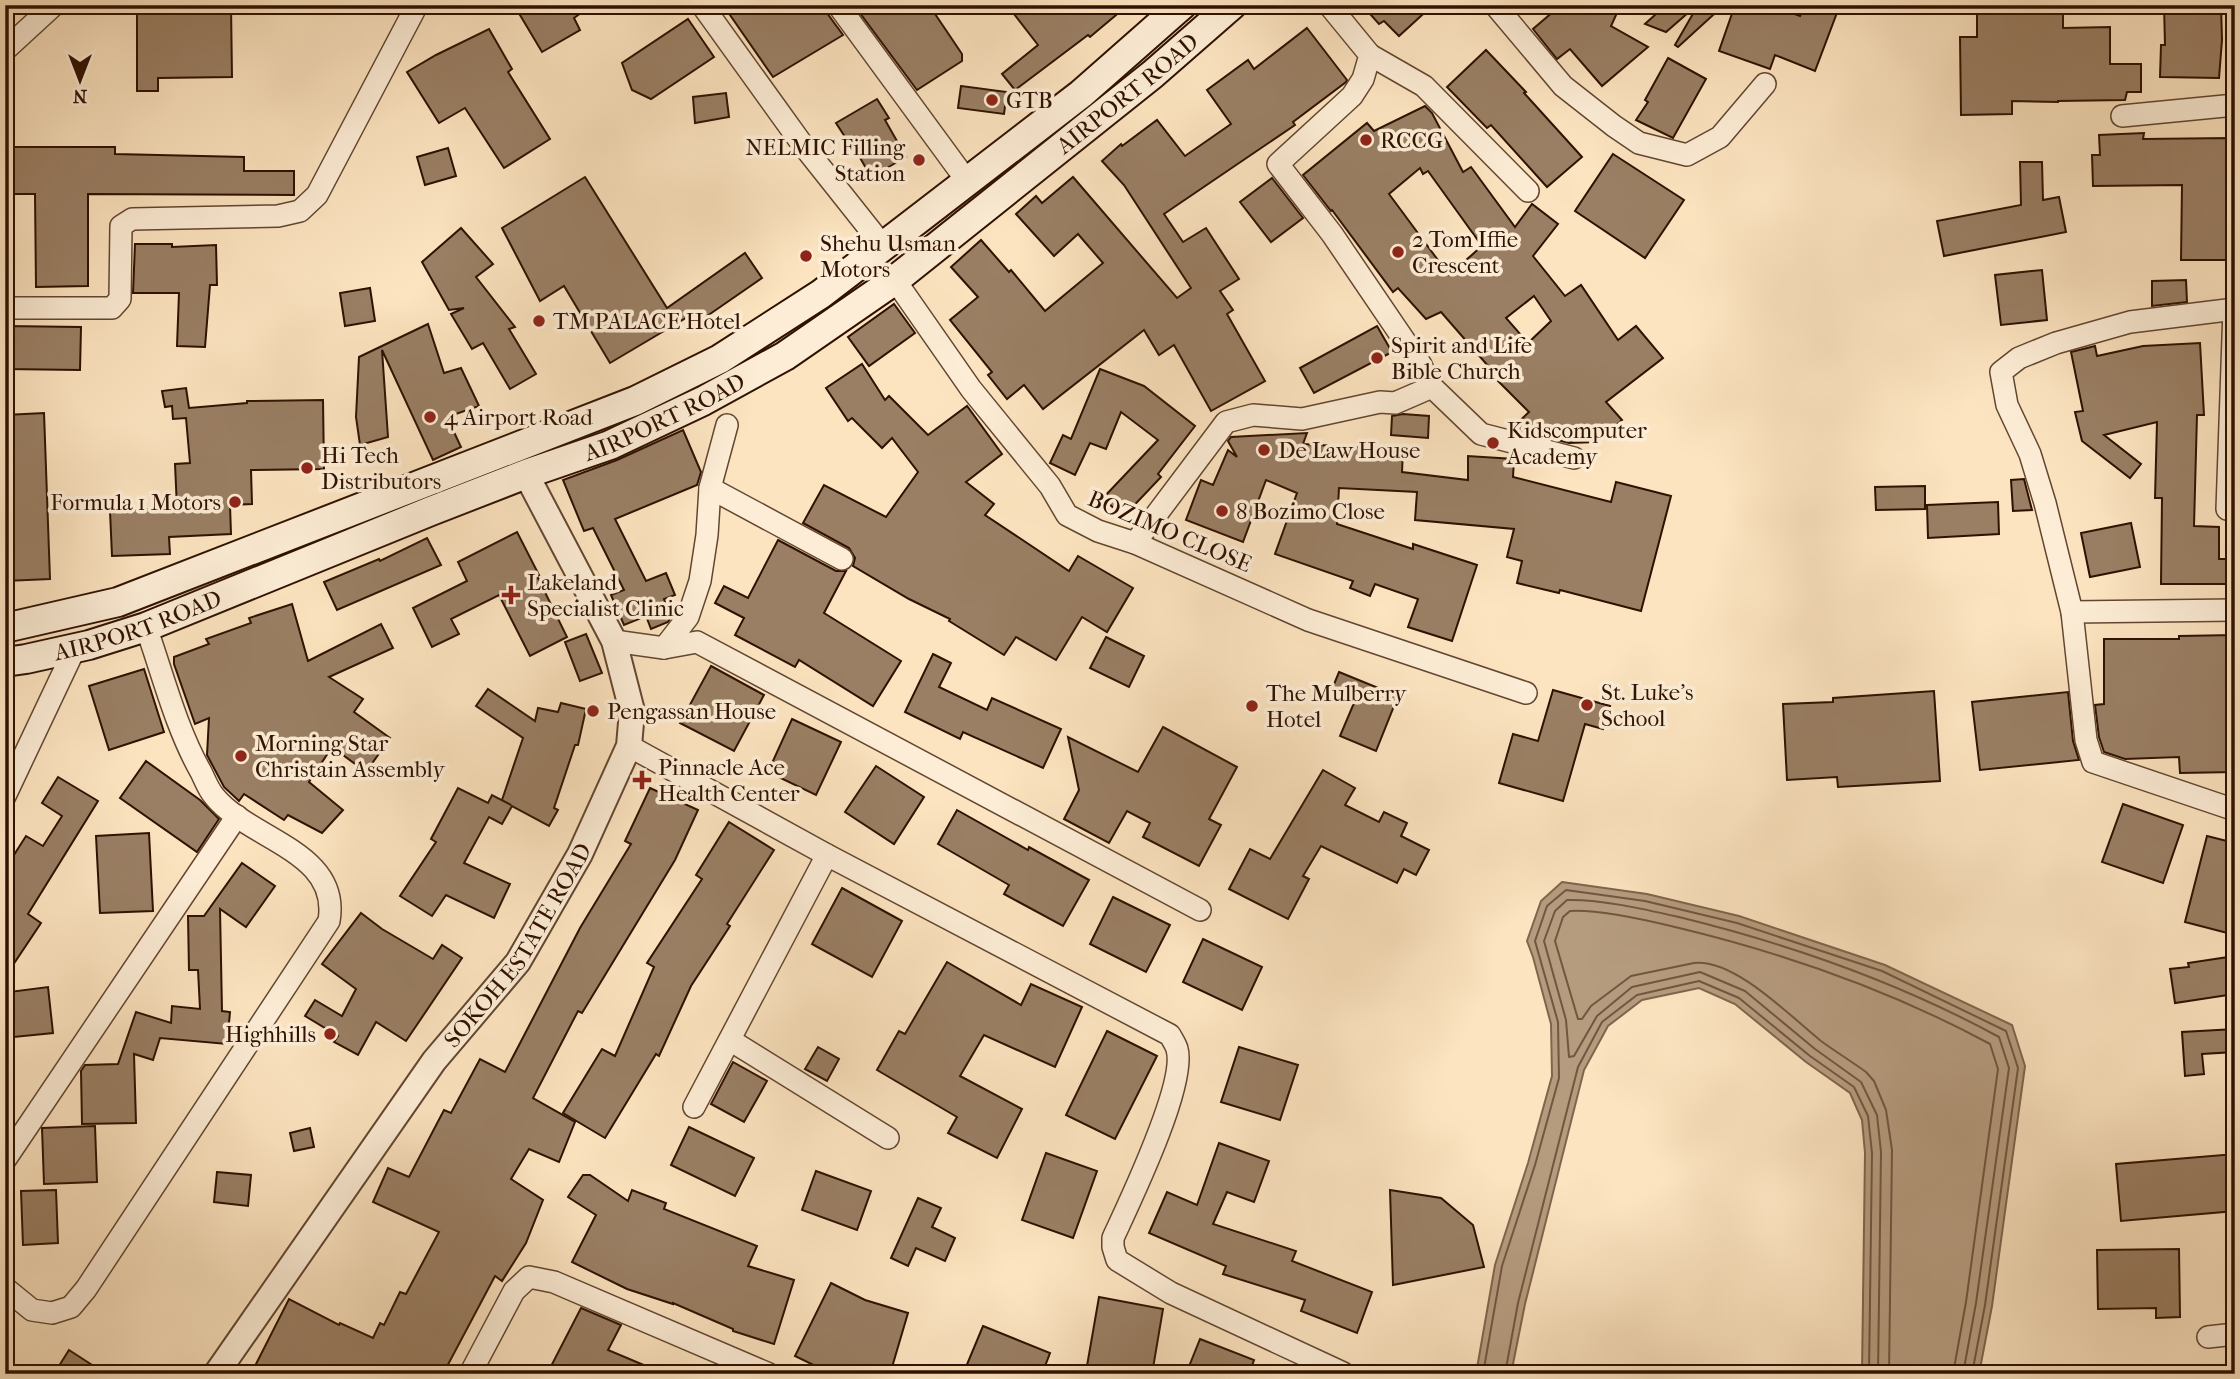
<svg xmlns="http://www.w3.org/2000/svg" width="2240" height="1379" font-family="'IM FELL French Canon',serif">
  <rect width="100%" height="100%" fill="#fce4c0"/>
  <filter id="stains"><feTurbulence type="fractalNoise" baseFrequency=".00286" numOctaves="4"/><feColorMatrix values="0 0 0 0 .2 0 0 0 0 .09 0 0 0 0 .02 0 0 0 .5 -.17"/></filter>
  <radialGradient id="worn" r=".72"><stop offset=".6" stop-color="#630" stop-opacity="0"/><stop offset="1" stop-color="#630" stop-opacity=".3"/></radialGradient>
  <!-- water -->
  <polygon fill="#b69c7f" stroke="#80644c" stroke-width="2" points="1562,882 1647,894 1739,916 1885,965 2012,1025 2025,1066 1992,1306 1979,1374 1862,1374 1865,1153 1862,1120 1850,1093 1806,1062 1735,1004 1699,988 1642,1000 1608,1026 1584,1070 1525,1304 1511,1374 1476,1374 1495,1265 1528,1163 1552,1076 1551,1024 1533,957 1527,941 1541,901"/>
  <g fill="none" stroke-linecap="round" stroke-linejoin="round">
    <!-- shore -->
    <g stroke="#725640" stroke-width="2">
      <polyline points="1483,1374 1502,1266 1535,1165 1559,1078 1558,1022 1535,941 1547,906 1566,890 1645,901 1737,923 1882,971 2006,1031 2018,1068 1985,1305 1972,1374"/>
      <polyline points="1505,1374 1518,1303 1578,1067 1602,1022 1637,995 1699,981 1739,998 1810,1056 1854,1087 1868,1116 1872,1153 1869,1374"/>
      <path d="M1878,1374L1881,1152L1877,1115L1861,1082L1815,1049L1745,991L1700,972L1632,987L1597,1016L1574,1056L1569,1057L1566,1020L1544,941L1555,911L1567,900C1602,899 1648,910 1683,918C1792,945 1900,983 1999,1037L2009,1068L1976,1303L1963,1374"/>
      <path d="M1889,1374L1892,1150L1886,1110L1874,1081L1866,1072C1851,1061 1836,1052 1821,1041C1791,1017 1734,958 1694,963L1631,976L1591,1006L1582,1019H1578L1555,941L1563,917L1570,911C1599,909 1646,920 1675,927C1784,953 1892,991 1990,1044L1998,1069L1966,1302L1953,1374"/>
    </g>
  </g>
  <!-- building -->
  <g fill="#9a7f64" stroke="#2f1100" stroke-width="2" fill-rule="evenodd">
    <polygon points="137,5 231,5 232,77 158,78 158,91 137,91"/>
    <polygon points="514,5 592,5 574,18 580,30 542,52"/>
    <polygon points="744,5 825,5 827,13 843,35 773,77 730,15"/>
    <polygon points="854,5 929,5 962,54 962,61 917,90"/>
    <polygon points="1007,5 1128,5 1090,37 1088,35 1015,90 1002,74 1038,45"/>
    <polygon points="1362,5 1433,5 1399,36 1384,21 1379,24"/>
    <polygon points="1561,5 1609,5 1616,15 1611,26 1648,47 1602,86 1570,49 1557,59 1533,29"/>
    <polygon points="1666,5 1697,5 1666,32 1645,24"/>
    <polygon points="1698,5 1724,5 1678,47 1675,45"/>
    <polygon points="1735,5 1769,5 1800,16 1804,5 1826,5 1838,10 1815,71 1775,55 1770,69 1719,51"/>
    <polygon points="1977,5 2063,5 2063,28 2110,27 2110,64 2141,64 2141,92 2127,92 2125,100 2058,101 2058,102 2012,101 2012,114 1961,115 1960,37 1977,37"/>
    <polygon points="2164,5 2221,5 2222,40 2219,78 2160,77 2161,45 2165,45"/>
    <polygon points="688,19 714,57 651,99 632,90 622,63"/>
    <polygon points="1307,28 1347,80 1346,82 1293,122 1295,125 1164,214 1183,242 1206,228 1239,279 1220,291 1233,310 1227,314 1265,381 1211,411 1174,345 1159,355 1144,330 1043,409 1024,385 1007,399 988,375 992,372 950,320 978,297 951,267 981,240 1009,272 1011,270 1045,311 1103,263 1078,234 1054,256 1016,214 1036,196 1042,203 1073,177 1177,298 1191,288 1124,185 1102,161 1121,144 1122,146 1157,120 1185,156 1231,124 1207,90 1248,60 1254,69"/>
    <polygon points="489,29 512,69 508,72 550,139 504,168 465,108 439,123 407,72 436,55"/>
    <polygon points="1486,50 1526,92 1524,93 1582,157 1547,187 1491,125 1487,128 1447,87"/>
    <polygon points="1668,58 1706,79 1673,138 1636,120 1648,102 1645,100"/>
    <polygon points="961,86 1007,92 1004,114 958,108"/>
    <polygon points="726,93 729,117 695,123 693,97"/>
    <polygon points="877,99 889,118 885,120 906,157 871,177 851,142 849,143 836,123"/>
    <path d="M1425,106L1432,113L1463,172L1471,167L1515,227L1532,204L1558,224L1533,256L1565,296L1581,285L1618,340L1636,326L1663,358L1606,402L1622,420L1597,442L1569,443L1517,430L1514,426L1529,412L1494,377L1496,375L1441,312L1426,319L1398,288L1393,292L1332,210L1331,211L1303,175L1367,123L1374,131ZM1420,168L1423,174L1428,171L1482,246L1449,275L1389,194ZM1534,296L1551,321L1528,343L1506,318Z"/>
    <polygon points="2144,133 2143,139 2230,138 2230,211 2234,211 2234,260 2181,260 2182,185 2093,186 2092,155 2100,155 2099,135"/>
    <polygon points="5,147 115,147 115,154 244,157 244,171 294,171 294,195 88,194 88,286 36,287 35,194 5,194"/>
    <polygon points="448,148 456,176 425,185 417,157"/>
    <polygon points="1613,154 1684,200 1645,258 1575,211"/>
    <polygon points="2020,162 2042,162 2043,200 2059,197 2066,232 1944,256 1937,221 2021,205"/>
    <polygon points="585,177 667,308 745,253 762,278 697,323 691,315 610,363 564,286 540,301 502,228"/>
    <polygon points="1272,178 1303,218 1271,242 1240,202"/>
    <polygon points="461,228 493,264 476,277 515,327 509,329 536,374 510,389 483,343 472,349 451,314 464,308 449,310 422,262"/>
    <polygon points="135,244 172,244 172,247 216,245 217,285 210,285 205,347 177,346 179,293 133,293"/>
    <polygon points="2042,270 2047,320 2001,325 1995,275"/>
    <polygon points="2186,280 2187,302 2152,306 2152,281"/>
    <polygon points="370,288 375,321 345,326 340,293"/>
    <polygon points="894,304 915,333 869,366 848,337"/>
    <polygon points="428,324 444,373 461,368 479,406 447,417 461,447 433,460 382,350 388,437 360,445 356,417 359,357"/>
    <polygon points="5,326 81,327 80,370 5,369"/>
    <polygon points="1377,326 1392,352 1314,393 1300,368"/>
    <polygon points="2200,343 2204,415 2197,415 2194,526 2219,527 2219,559 2235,559 2235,584 2161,584 2162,498 2155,498 2157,422 2104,435 2141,464 2130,478 2082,441 2075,412 2083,411 2071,352 2095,346 2097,356 2143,346"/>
    <polygon points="862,364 885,400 889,396 928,435 967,406 1002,454 966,482 994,504 985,515 1069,571 1078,556 1133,588 1107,632 1082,617 1056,660 1016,637 1004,655 949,621 950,619 909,599 853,566 855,558 849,548 803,523 824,485 886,517 918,472 892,438 882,448 852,418 848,421 826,388"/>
    <polygon points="1100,369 1144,386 1195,426 1158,474 1161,477 1123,517 1103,498 1158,440 1121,412 1106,449 1090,443 1075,475 1050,463 1063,435 1071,439"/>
    <polygon points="186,388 189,408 247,403 247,401 323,400 324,469 251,470 252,504 230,505 231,534 169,537 170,554 112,556 110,511 177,508 175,464 190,463 186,418 173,419 172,406 165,407 162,391"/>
    <polygon points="44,413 50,579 5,581 5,415"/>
    <polygon points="1403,414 1429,416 1428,438 1391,435 1392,416"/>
    <polygon points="683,430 701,472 697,485 615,519 646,581 666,573 675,595 664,599 671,617 668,622 651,629 646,616 624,625 611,595 624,590 593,528 584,531 563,480 617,460"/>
    <polygon points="1307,433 1303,444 1403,450 1402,472 1468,480 1468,456 1514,459 1513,477 1611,502 1616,482 1671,496 1641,611 1560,590 1559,593 1517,583 1522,561 1507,557 1514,529 1415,520 1417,492 1339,488 1337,524 1413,549 1413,544 1477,565 1452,641 1408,627 1418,599 1375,584 1370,596 1350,588 1353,581 1275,554 1297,493 1266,480 1243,542 1186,520 1201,480 1213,485 1228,450 1237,457 1228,441 1231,437"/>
    <polygon points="2024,479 2032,510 2013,511 2011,480"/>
    <polygon points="1925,486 1925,509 1876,510 1875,487"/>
    <polygon points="1998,502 1999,534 1928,538 1927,505"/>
    <polygon points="2131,523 2140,567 2090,577 2081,533"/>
    <polygon points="517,532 539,575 537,576 567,637 530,656 499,595 451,619 459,634 432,647 413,608 467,581 458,562"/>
    <polygon points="427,538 441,565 337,610 324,582 379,559 380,561"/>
    <polygon points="778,540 836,571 846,571 824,613 901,661 873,706 799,660 795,667 735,635 744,618 715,603 724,586 748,598"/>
    <polygon points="292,604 308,661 381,624 393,648 329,677 363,699 354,712 390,738 366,772 332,747 309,782 343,810 322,833 288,815 284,820 244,794 239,801 224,787 207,755 209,718 195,724 174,664 174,657 209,644 206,639 251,623 249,618"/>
    <polygon points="586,634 602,673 580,681 565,642"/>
    <polygon points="2235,635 2235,772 2180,773 2179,757 2125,759 2104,752 2099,737 2095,705 2104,704 2104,639 2179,639 2179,636"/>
    <polygon points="1106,637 1144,656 1129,687 1090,668"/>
    <polygon points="933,654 951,663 939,687 987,710 992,698 1061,729 1043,768 963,732 960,739 905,712"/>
    <polygon points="711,666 764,695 734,751 680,723"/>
    <polygon points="144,669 164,732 109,750 89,686"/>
    <polygon points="1339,672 1398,696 1376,751 1340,736 1354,703 1330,694"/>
    <polygon points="488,689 535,721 538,708 558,712 561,703 586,709 578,745 575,745 554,808 558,810 549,826 512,806 502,824 489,817 464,863 510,884 494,918 446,895 432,916 400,896 436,842 431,839 458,788 488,803 492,795 511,805 502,800 523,738 476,706"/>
    <polygon points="1553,690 1610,706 1603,729 1585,724 1563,801 1499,783 1513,734 1538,741"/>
    <polygon points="1934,691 1940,781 1838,787 1837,777 1787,780 1783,704 1833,702 1833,698"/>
    <polygon points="2068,692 2073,741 2079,760 1980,770 1972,702"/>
    <polygon points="792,719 841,742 816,795 768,772"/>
    <polygon points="1163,727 1237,767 1209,819 1221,825 1199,866 1143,837 1150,823 1127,811 1109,843 1064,819 1079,790 1068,737 1138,772"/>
    <polygon points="146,761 200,800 219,819 197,852 120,798"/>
    <polygon points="876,766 924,797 894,844 845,812"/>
    <polygon points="1323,770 1355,788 1345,805 1379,822 1384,812 1407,823 1401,836 1429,850 1416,875 1404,869 1397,883 1321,846 1303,876 1309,879 1288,919 1229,889 1250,849 1270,859"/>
    <polygon points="58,777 98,801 28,914 41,923 5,977 5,869 26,836 43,846 62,816 42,803"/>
    <polygon points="650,788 698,810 675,860 582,1013 578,1011 533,1098 575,1122 559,1162 529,1149 511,1179 543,1200 526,1243 502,1281 495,1276 443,1374 251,1374 289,1299 339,1325 340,1323 373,1338 380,1323 384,1325 400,1292 406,1294 439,1232 373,1202 388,1168 409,1177 444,1110 451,1113 480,1059 505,1072 580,928 631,844 625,841"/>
    <polygon points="2123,804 2183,825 2163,883 2102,862"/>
    <polygon points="957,810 1028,850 1029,847 1089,880 1063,926 1004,894 1009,885 938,844"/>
    <polygon points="729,822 774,850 727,924 730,926 691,986 659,1056 656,1054 605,1138 563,1113 602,1049 615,1056 654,967 647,963 702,879 696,875"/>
    <polygon points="149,833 153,911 100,913 96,836"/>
    <polygon points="2207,836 2235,843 2235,935 2185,922"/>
    <polygon points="242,863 275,886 246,927 220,909 222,1011 230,1012 227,1044 160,1038 153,1060 134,1054 136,1123 82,1124 81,1071 85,1065 118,1064 136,1012 171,1023 172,1006 200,1009 198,970 189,970 188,916 204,916"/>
    <polygon points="842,888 902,921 872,977 812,944"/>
    <polygon points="1113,897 1170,925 1146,972 1090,944"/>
    <polygon points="361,913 382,929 433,959 442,945 462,958 406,1041 376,1022 358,1055 334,1042 338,1036 305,1016 315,1000 342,1016 356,989 322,964"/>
    <polygon points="1203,939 1262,967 1242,1010 1183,982"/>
    <polygon points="2235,956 2235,994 2175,1003 2170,969 2189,967 2188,963"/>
    <polygon points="947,962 1021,1005 1031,984 1082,1007 1055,1067 984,1035 960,1076 1022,1109 997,1158 948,1133 957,1117 877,1070 899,1031 905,1034"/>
    <polygon points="48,987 53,1033 14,1037 9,992"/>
    <polygon points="2235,1029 2235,1052 2202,1054 2204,1074 2185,1076 2182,1032"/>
    <polygon points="1107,1031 1157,1056 1115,1139 1066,1115"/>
    <polygon points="818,1047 839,1059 827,1081 805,1069"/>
    <polygon points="1239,1047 1298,1065 1280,1120 1221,1102"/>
    <polygon points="733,1062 767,1081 744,1122 711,1104"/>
    <polygon points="95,1126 97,1182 44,1184 42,1128"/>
    <polygon points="689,1127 754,1158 735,1196 671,1165"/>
    <polygon points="310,1128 314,1147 294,1151 290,1133"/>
    <polygon points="1219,1143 1269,1161 1254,1202 1227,1192 1213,1224 1296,1251 1292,1261 1372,1292 1357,1333 1301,1311 1305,1300 1223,1274 1226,1266 1149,1233 1167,1192 1197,1205"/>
    <polygon points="1046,1153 1097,1171 1073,1238 1022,1220"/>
    <polygon points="2235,1154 2235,1211 2121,1221 2116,1164"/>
    <polygon points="816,1171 871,1191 857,1230 802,1210"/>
    <polygon points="217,1172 251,1175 248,1206 214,1202"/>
    <polygon points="583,1175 590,1175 628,1201 632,1190 666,1203 664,1209 757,1246 748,1266 794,1280 774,1344 733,1331 733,1329 673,1303 673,1304 627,1289 572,1262 596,1215 568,1197"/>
    <polygon points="56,1190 58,1243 23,1245 21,1191"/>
    <polygon points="1390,1190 1441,1198 1473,1225 1484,1267 1393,1285"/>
    <polygon points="918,1198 941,1208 932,1227 955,1238 945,1261 916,1248 908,1266 891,1258"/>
    <polygon points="2179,1249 2180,1317 2156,1318 2156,1308 2098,1309 2097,1250"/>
    <polygon points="831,1283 865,1300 908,1313 890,1374 832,1374 795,1356"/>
    <polygon points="1099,1297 1163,1309 1152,1374 1133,1374 1087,1366"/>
    <polygon points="581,1308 621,1325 608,1350 665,1374 547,1374"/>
    <polygon points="983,1326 1050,1353 1042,1374 963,1374"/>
    <polygon points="1200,1339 1254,1360 1249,1374 1186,1374"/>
    <polygon points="69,1350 106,1374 54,1374"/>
  </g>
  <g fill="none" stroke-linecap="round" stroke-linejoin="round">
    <defs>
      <g id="minor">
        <polyline points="702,5 802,144 883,246"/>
        <polyline points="838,5 967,181"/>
        <polyline points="1329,5 1370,55 1363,79 1352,96 1278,164 1332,234 1421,365 1429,384 1481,434 1574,458"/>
        <polyline points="1495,5 1563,86 1614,126 1639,143 1687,155 1720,137 1765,84"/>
        <polyline points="5,50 54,5"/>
        <polyline points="1370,55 1424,86 1528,191"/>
        <polyline points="2122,116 2235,105"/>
        <polyline points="895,280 971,389 1050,486 1067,515 1098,531 1135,543 1308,620 1526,693"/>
        <polyline points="5,308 112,308 120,299 121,226 132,219 278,216 300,211 317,195 417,5"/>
        <polyline points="2235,309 2130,322 2056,343 2019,358 2001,372 2007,405 2030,454 2045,503 2072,612 2086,740 2093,762 2235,810"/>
        <polyline points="710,488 842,559"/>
        <polyline points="2227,509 2234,309"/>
        <polyline points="1135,543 1226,422 1253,415 1302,419 1380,402 1395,403 1425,390 1429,384"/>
        <polyline points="2072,612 2235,610"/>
        <polyline points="614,641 664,648 697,642 1200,910"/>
        <polyline points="664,648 688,617 700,581 707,535 710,488 727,425"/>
        <path d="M629,746L827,855L1170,1035C1172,1039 1176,1045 1177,1049C1187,1084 1129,1203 1113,1238V1247L1117,1260L1171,1293L1343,1373"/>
        <polyline points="5,796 75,648"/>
        <polyline points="730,1040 888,1138"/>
        <polyline points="694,1107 827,855"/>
        <polyline points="5,1160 237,816"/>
        <path d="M5,1288L32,1310L52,1313L71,1307L86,1289L329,921C341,851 249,840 214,796C208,789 205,780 201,772C176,728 163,675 146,627"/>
        <polyline points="2208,1337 2235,1334"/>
        <polyline points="470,1374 514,1291 529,1277 554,1282 769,1374"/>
      </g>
      <g id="tertiary">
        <path id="s1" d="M216,1374L434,1061L518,962L580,854L629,746L632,711L614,641L526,474"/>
      </g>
      <g id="secondary">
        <polyline points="5,628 118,602 635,401 720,359 821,294 1081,94 1182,5"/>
        <path id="s2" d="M5,662L26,659L89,645L146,627L431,511L526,474L610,445L703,401L785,356L895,280L1153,74L1232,5"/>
      </g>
    </defs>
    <!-- minor casing -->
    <use href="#minor" stroke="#624630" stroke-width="24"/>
    <!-- tertiary casing -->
    <use href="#tertiary" stroke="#624630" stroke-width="28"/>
    <!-- secondary casing -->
    <use href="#secondary" stroke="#2f1100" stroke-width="32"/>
    <!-- minor -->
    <use href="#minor" stroke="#fdedd6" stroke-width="21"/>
    <!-- tertiary -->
    <use href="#tertiary" stroke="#fdedd6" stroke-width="24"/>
    <!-- secondary -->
    <use href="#secondary" stroke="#fdedd6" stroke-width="28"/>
  </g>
  <!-- markers -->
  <g fill="#8f2418" stroke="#fdedd6" stroke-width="2.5">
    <circle cx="992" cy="100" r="7"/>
    <circle cx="1366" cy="140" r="7"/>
    <circle cx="919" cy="160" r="7"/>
    <circle cx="1398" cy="252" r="7"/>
    <circle cx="806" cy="256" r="7"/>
    <circle cx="539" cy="321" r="7"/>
    <circle cx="1377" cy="358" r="7"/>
    <circle cx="430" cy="417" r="7"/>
    <circle cx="1493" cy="443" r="7"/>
    <circle cx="1264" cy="450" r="7"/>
    <circle cx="307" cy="468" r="7"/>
    <circle cx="235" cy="502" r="7"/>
    <circle cx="1222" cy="511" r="7"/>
    <path d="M507.5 584.5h7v7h7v7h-7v7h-7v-7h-7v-7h7z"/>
    <circle cx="1587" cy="705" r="7"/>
    <circle cx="1252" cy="706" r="7"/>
    <circle cx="593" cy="711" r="7"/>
    <circle cx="241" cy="756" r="7"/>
    <path d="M638.5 769.5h7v7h7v7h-7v7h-7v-7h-7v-7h7z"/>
    <circle cx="330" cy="1034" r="7"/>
  </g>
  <g text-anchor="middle" stroke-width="7" stroke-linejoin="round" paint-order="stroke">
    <!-- street labels -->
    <g font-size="23" fill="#2f1100" stroke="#fdedd6">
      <text dy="8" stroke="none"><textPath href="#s2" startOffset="1272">AIRPORT ROAD</textPath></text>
      <text dy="8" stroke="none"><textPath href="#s2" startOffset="705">AIRPORT ROAD</textPath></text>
      <text transform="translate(1170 531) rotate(23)" y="8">BOZIMO CLOSE</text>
      <text dy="8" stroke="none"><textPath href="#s2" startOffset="138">AIRPORT ROAD</textPath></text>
      <text dy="8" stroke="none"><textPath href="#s1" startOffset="525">SOKOH ESTATE ROAD</textPath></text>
    </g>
    <!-- poi labels -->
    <g font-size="23" fill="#2f1100" stroke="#fdedd6" text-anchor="start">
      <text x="1006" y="108">GTB</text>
      <text x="1380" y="148">RCCG</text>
      <text x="905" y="155" text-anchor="end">NELMIC Filling<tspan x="905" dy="26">Station</tspan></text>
      <text x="1412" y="247">2 Tom Iffie<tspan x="1412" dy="26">Crescent</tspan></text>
      <text x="820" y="251">Shehu Usman<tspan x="820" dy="26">Motors</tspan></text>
      <text x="553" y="329">TM PALACE Hotel</text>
      <text x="1391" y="353">Spirit and Life<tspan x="1391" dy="26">Bible Church</tspan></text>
      <text x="444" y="425">4 Airport Road</text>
      <text x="1507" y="438">Kidscomputer<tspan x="1507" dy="26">Academy</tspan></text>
      <text x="1278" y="458">De Law House</text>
      <text x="321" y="463">Hi Tech<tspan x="321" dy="26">Distributors</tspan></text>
      <text x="221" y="510" text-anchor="end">Formula 1 Motors</text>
      <text x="1236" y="519">8 Bozimo Close</text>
      <text x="527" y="590">Lakeland<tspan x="527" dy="26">Specialist Clinic</tspan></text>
      <text x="1601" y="700">St. Luke's<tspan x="1601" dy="26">School</tspan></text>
      <text x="1266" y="701">The Mulberry<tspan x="1266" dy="26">Hotel</tspan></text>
      <text x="607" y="719">Pengassan House</text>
      <text x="255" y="751">Morning Star<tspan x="255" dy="26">Christain Assembly</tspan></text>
      <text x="658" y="775">Pinnacle Ace<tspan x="658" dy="26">Health Center</tspan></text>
      <text x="316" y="1042" text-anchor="end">Highhills</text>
    </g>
  </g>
  <!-- margin -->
  <rect width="2240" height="1379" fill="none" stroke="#fce4c0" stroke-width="28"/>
  <rect x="7" y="7" width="2226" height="1365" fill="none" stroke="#2f1100" stroke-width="3.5"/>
  <rect x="14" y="14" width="2212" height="1351" fill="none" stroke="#2f1100" stroke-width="2"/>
  <!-- north arrow -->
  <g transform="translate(80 80) rotate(180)" stroke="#fdedd6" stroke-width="5" paint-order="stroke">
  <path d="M0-5L12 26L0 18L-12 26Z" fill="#2f1100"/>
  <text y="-10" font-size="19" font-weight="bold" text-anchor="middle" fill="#2f1100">N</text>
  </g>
  <rect width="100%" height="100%" filter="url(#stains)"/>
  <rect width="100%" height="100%" fill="url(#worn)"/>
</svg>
